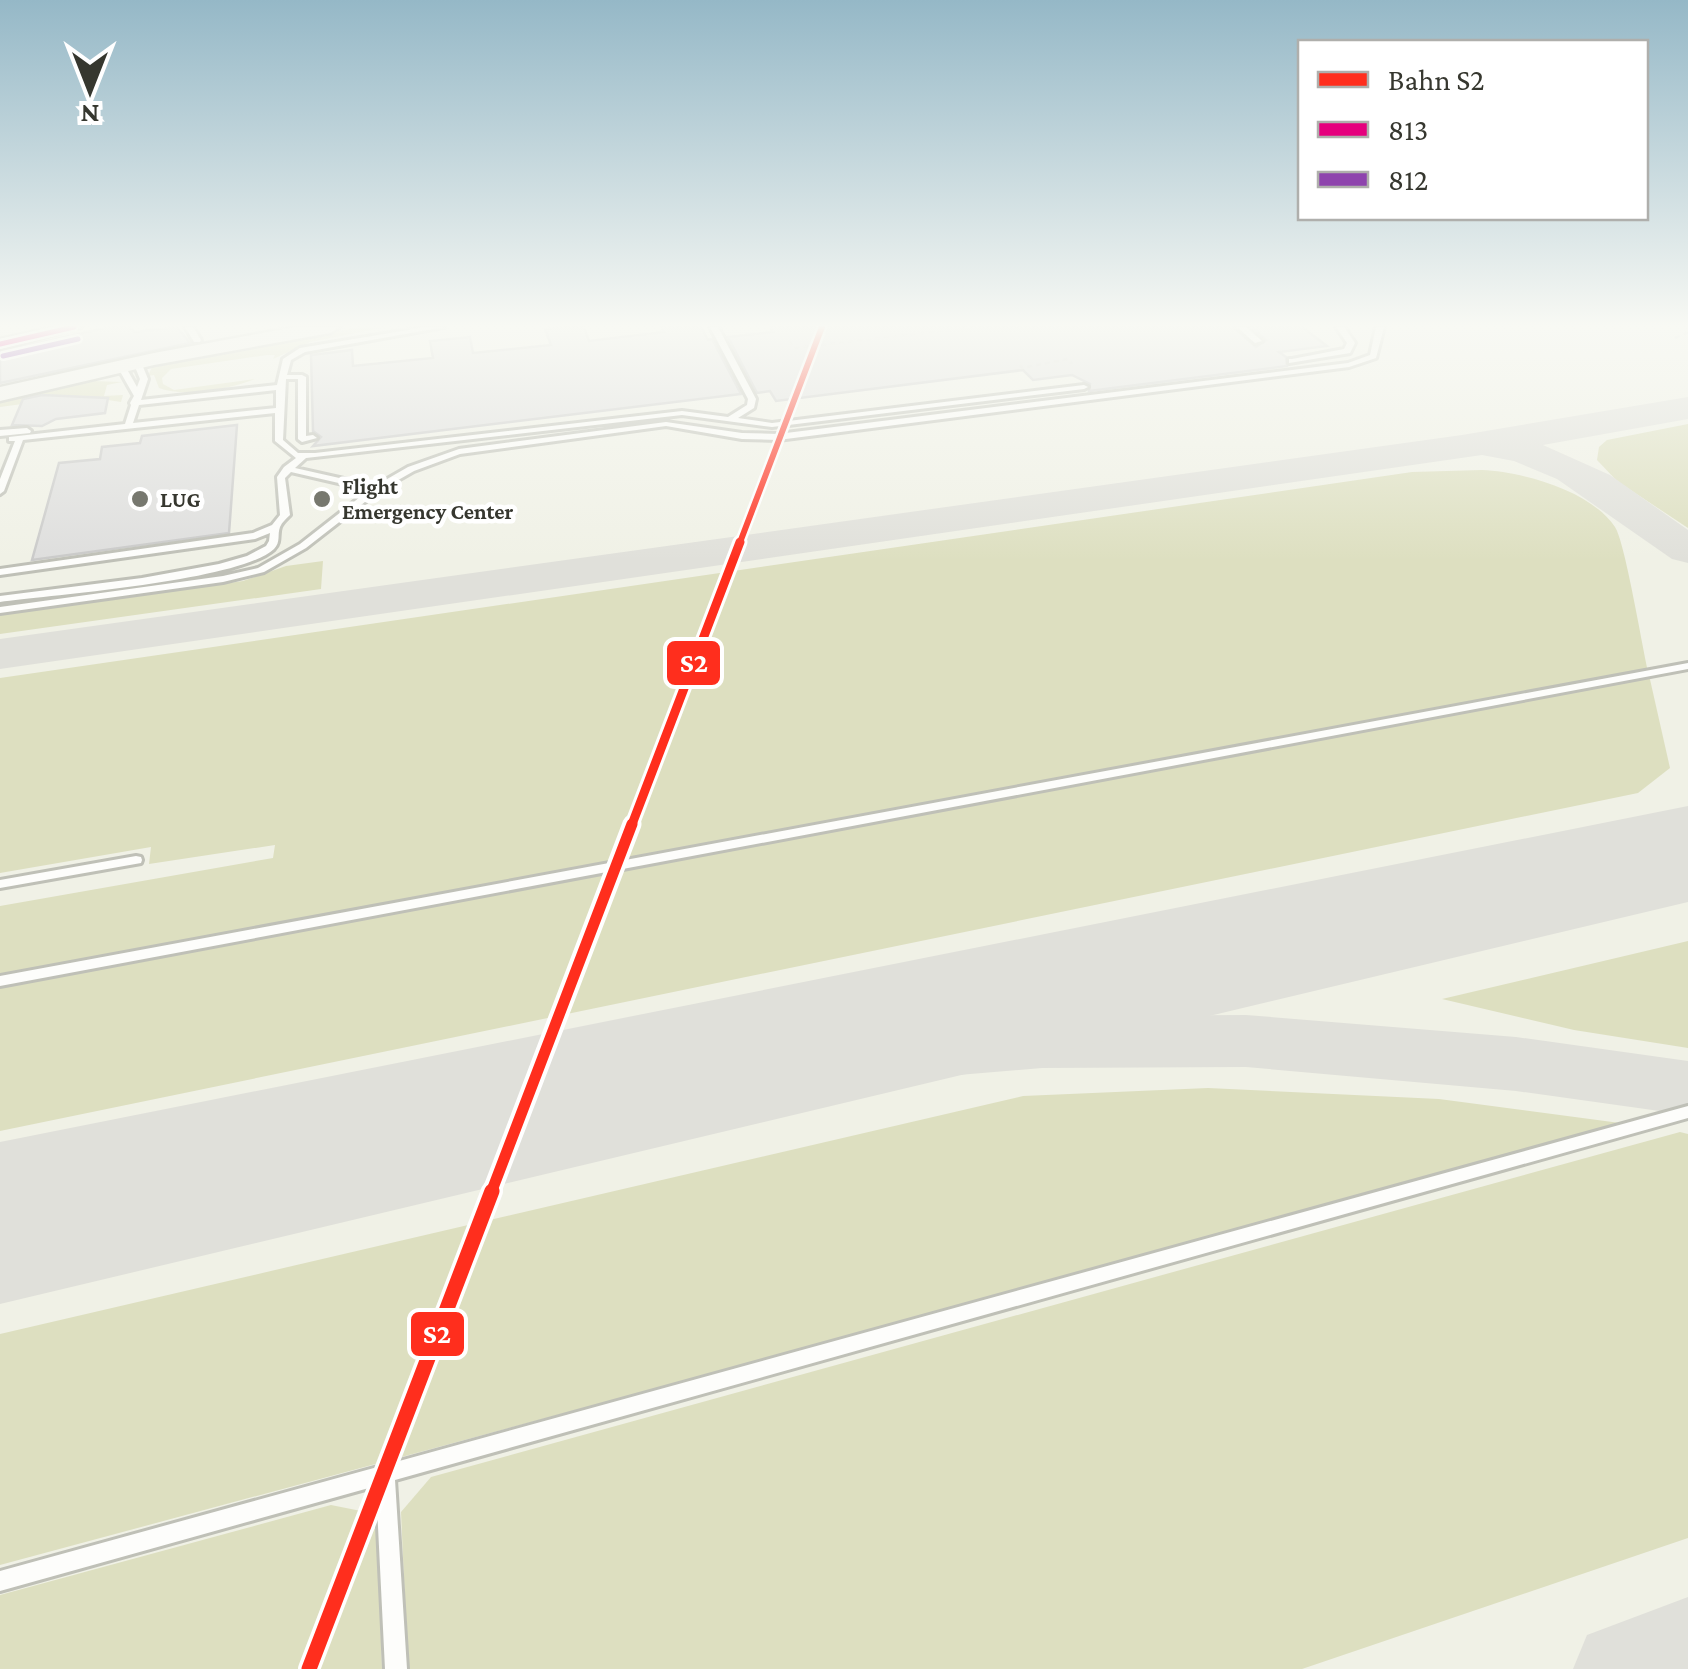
<svg xmlns="http://www.w3.org/2000/svg" width="1688" height="1669" font-family="'Crimson Pro',serif">
  <rect width="100%" height="100%" fill="#f0f1e6"/>
  <!-- green -->
  <g fill="#dddfc0">
    <path d="M360,327H386L310,342L273,359L275,355H267L171,369L162,378L163,384L174,390L255,379C230,389 185,398 159,388L154,375L148,376L152,367L168,361Z"/>
    <polygon points="93,381 122,382 107,385 104,396 123,395 121,402 82,396 0,407 0,403"/>
    <polygon points="1688,424 1688,528 1617,481 1597,460 1599,447 1607,440"/>
    <path d="M1482,470C1523,472 1590,490 1615,527C1625,542 1642,645 1648,671L0,978V906L273,858L275,845L149,864L151,847L0,873V678L1412,472Z"/>
    <polygon points="323,561 321,589 0,634 0,615 243,581 286,566"/>
    <polygon points="1649,675 1670,768 1638,793 0,1131 0,984"/>
    <polygon points="1688,941 1688,1048 1574,1030 1442,999"/>
    <polygon points="1208,1088 1439,1099 1635,1125 0,1565 0,1334 1023,1096"/>
    <polygon points="1680,1132 1688,1134 1688,1538 1302,1669 408,1669 401,1512 431,1477"/>
    <polygon points="331,1505 361,1511 377,1532 382,1669 0,1669 0,1595"/>
  </g>
  <g fill="none" stroke-linecap="round" stroke-linejoin="round">
    <!-- taxiway -->
    <g fill="#e0e0da" fill-rule="evenodd">
      <polygon points="1688,397 1688,419 1543,445 1610,475 1688,530 1688,563 1672,559 1557,479 1514,461 1482,455 0,669 0,639 1462,435"/>
      <polygon points="1246,1015 1516,1037 1688,1061 1688,1115 1516,1091 1246,1067 1042,1068 698,1097 674,1089 664,1070 674,1051 698,1043 1042,1016"/>
      <polygon points="1688,1597 1688,1669 1573,1669 1587,1635"/>
    </g>
    <!-- runway -->
    <polygon fill="#e0e0da" fill-rule="evenodd" points="1688,806 1688,902 0,1304 0,1142"/>
  </g>
  <!-- building -->
  <g fill="#dededd" stroke="#cacac9" stroke-width="2.5">
    <polygon points="109,327 130,327 134,332 177,327 190,343 0,383 0,352"/>
    <polygon points="563,327 584,327 589,341 664,332 662,327 701,327 708,340 712,339 741,394 313,446 321,437 313,431 311,355 352,350 353,366 433,358 430,341 470,337 473,353 551,345 545,329"/>
    <polygon points="770,327 1233,327 1256,347 1266,340 1252,327 1302,327 1327,346 1279,352 1286,357 1287,366 1089,391 1090,384 1072,375 1033,380 1023,370 776,401 770,391 757,393 728,337 773,332"/>
    <polygon points="42,395 108,398 105,413 56,419 42,426 12,425 23,399"/>
    <polygon points="237,425 229,533 32,560 59,463 100,459 102,447 140,443 142,436"/>
  </g>
  <g fill="none" stroke-linecap="round" stroke-linejoin="round">
    <defs>
      <g id="service">
        <polygon points="185,327 193,327 201,340 200,342 194,342"/>
        <path d="M426,327H444L305,352L291,360L287,375H302L306,377V436L313,435L317,438L302,442L298,439V379H286L283,440L298,453H315L682,411L728,417L747,405L748,399L710,327H718L756,399L754,408L738,418L772,423L1084,385L1088,387L1084,389L772,427L682,415L306,458L295,468L375,486L408,467L459,449L666,422L742,433L778,434L1348,363L1370,355L1376,327H1384L1376,358L1349,367L778,440L742,439L666,426L460,454L414,471L379,491L306,548L264,572L223,582L0,613V607L223,576L258,568L300,544L369,490L291,472L285,478L290,515C286,519 282,522 280,527C277,535 281,542 274,549C240,581 53,595 0,602V596L142,578L219,564L247,556L266,546L269,541L270,533L255,539L0,575V569L253,533L272,525L280,515L277,477L284,467L296,458L275,441V413L23,440L4,491L0,494V479L15,441H9V437L125,424L131,405L130,403L134,396L117,366L118,364H124L137,387L140,379L133,362L137,360L141,362L148,379L141,400L277,385L283,359L300,348ZM276,390V408L133,423L139,405Z"/>
        <polygon points="1237,327 1246,327 1262,341 1255,343"/>
        <polygon points="1336,327 1344,327 1355,343 1350,353 1289,363 1289,359 1292,359 1344,349 1347,343"/>
        <polygon points="27,428 31,431 30,433 0,436 0,430"/>
        <polygon points="1688,663 1688,669 0,986 0,976"/>
        <polygon points="136,856 141,857 142,860 141,863 0,888 0,880"/>
        <polygon points="1688,1106 1688,1118 395,1480 407,1669 385,1669 376,1486 0,1591 0,1571"/>
      </g>
      <polygon id="minor" points="55,327 82,327 0,349 0,339"/>
      <polygon id="secondary" points="295,327 340,327 330,333 154,365 0,401 0,387 154,353"/>
    </defs>
    <!-- service casing -->
    <use href="#service" stroke="#bfc0b7" stroke-width="6"/>
    <!-- minor casing -->
    <use href="#minor" stroke="#bfc0b7" stroke-width="5"/>
    <!-- secondary casing -->
    <use href="#secondary" stroke="#bfc0b7" stroke-width="5"/>
    <!-- path -->
    <g stroke="#d8d8d5" stroke-width="2.5" stroke-dasharray="5 4" stroke-linecap="butt">
      <polyline points="1675,338 1688,332"/>
      <polyline points="789,341 794,348 975,327"/>
      <polyline points="1020,365 1022,368 1068,359 1072,364"/>
    </g>
    <!-- service -->
    <use href="#service" fill="#fdfdfb" fill-rule="evenodd"/>
    <!-- minor -->
    <use href="#minor" fill="#fdfdfb" fill-rule="evenodd"/>
    <!-- secondary -->
    <use href="#secondary" fill="#f4f4ee" fill-rule="evenodd"/>
    <defs>
      <polyline id="bus-1" points="0,344 74,327"/>
      <polyline id="bus-2" points="3,356 78,339"/>
    </defs>
    <!-- bus-1 casing -->
    <use href="#bus-1" stroke="#fff" stroke-width="10"/>
    <!-- bus-2 casing -->
    <use href="#bus-2" stroke="#fff" stroke-width="10"/>
    <!-- bus-1 -->
    <use href="#bus-1" stroke="#e5007d" stroke-width="5"/>
    <!-- bus-2 -->
    <use href="#bus-2" stroke="#8e44ad" stroke-width="5"/>
    <defs>
      <polyline id="rail-1-far3" points="739,545 822,327"/>
      <polyline id="rail-1-far2" points="631,827 740,542"/>
      <polyline id="rail-1-far1" points="491,1193 632,824"/>
      <polyline id="rail-1" points="309,1669 492,1191"/>
    </defs>
    <!-- rail-1-far3 casing -->
    <use href="#rail-1-far3" stroke="#fff" stroke-width="11"/>
    <!-- rail-1-far2 casing -->
    <use href="#rail-1-far2" stroke="#fff" stroke-width="15"/>
    <!-- rail-1-far1 casing -->
    <use href="#rail-1-far1" stroke="#fff" stroke-width="19"/>
    <!-- rail-1 casing -->
    <use href="#rail-1" stroke="#fff" stroke-width="22"/>
    <!-- rail-1-far3 -->
    <use href="#rail-1-far3" stroke="#ff2e1d" stroke-width="6"/>
    <!-- rail-1-far2 -->
    <use href="#rail-1-far2" stroke="#ff2e1d" stroke-width="9"/>
    <!-- rail-1-far1 -->
    <use href="#rail-1-far1" stroke="#ff2e1d" stroke-width="11"/>
    <!-- rail-1 -->
    <use href="#rail-1" stroke="#ff2e1d" stroke-width="15"/>
  </g>
  <!-- sky -->
  <linearGradient id="sky" x2="0" y2="1"><stop stop-color="#95b8c7"/><stop offset="0.58" stop-color="#f8f9f4"/><stop offset="1" stop-color="#f8f9f4" stop-opacity="0"/></linearGradient>
  <rect width="1688" height="561" fill="url(#sky)"/>
  <!-- markers -->
  <g fill="#77786f" stroke="#fff" stroke-width="4">
    <circle cx="140" cy="499" r="10"/>
    <circle cx="322" cy="499" r="10"/>
  </g>
  <g text-anchor="middle" stroke-width="9" stroke-linejoin="round" paint-order="stroke">
    <!-- far-poi labels -->
    <g font-size="22" font-weight="bold" fill="#36372f" stroke="#fff" text-anchor="start">
      <text x="342" y="494">Flight<tspan x="342" dy="25">Emergency Center</tspan></text>
      <text x="160" y="507">LUG</text>
    </g>
  </g>
  <g stroke="#fff" stroke-width="4">
    <rect x="665" y="639" width="57" height="48" rx="10" fill="#ff2e1d"/>
    <rect x="409" y="1310" width="57" height="48" rx="10" fill="#ff2e1d"/>
  </g>
  <g font-size="28" text-anchor="middle" font-weight="bold" fill="#fff">
    <text x="694" y="672">S2</text>
    <text x="437" y="1343">S2</text>
  </g>
  <!-- legend -->
  <rect x="1298" y="40" width="350" height="180" fill="#ffffff" stroke="#afafac" stroke-width="2.5"/>
  <rect x="1318" y="72" width="50" height="15" fill="#ff2e1d" stroke="#afafac" stroke-width="2.5"/>
  <text x="1388" y="90" font-size="30" fill="#36372f">Bahn S2</text>
  <rect x="1318" y="122" width="50" height="15" fill="#e5007d" stroke="#afafac" stroke-width="2.5"/>
  <text x="1388" y="140" font-size="30" fill="#36372f">813</text>
  <rect x="1318" y="172" width="50" height="15" fill="#8e44ad" stroke="#afafac" stroke-width="2.5"/>
  <text x="1388" y="190" font-size="30" fill="#36372f">812</text>
  <!-- north arrow -->
  <g transform="translate(90 90) rotate(180)" stroke="#ffffff" stroke-width="8" paint-order="stroke">
  <path d="M0-8L18 38L0 25L-18 38Z" fill="#36372f"/>
  <text y="-15" font-size="28" font-weight="bold" text-anchor="middle" fill="#36372f">N</text>
  </g>
</svg>
